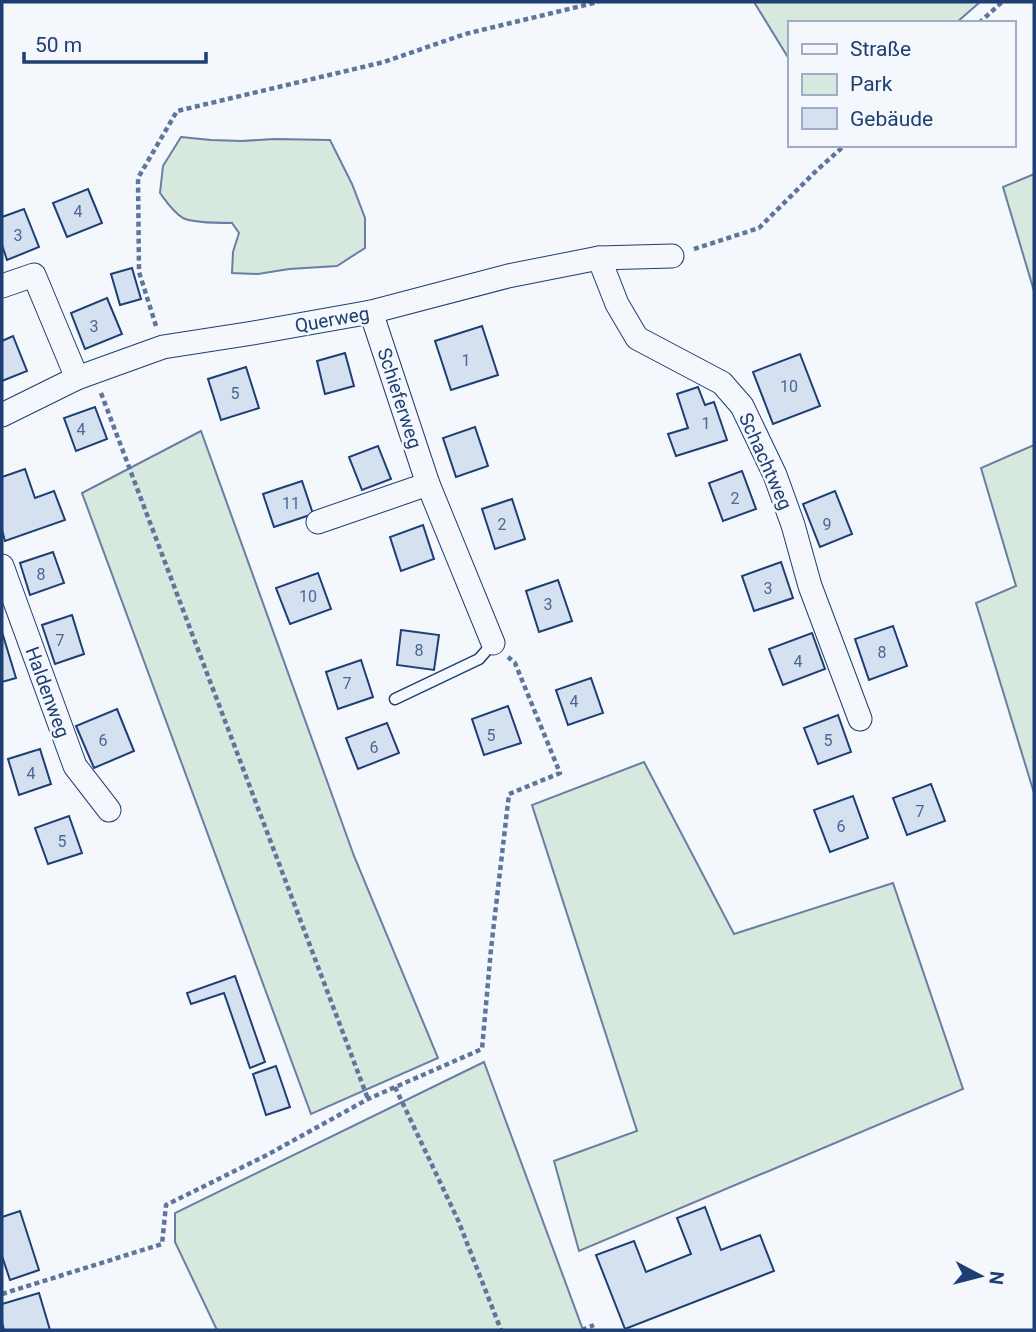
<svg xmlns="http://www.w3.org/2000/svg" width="1036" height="1332" font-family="Roboto,sans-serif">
  <rect width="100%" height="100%" fill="#f4f7fb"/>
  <!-- green -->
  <g fill="#d7e8df" stroke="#687fa3" stroke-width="2">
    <polygon points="754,2 980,2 956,23 789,23 789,59"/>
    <path d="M181,137L211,140L242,141L274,139L330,140L352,184L365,218V248L337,266L289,269L258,274L232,273L233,252L239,233L232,223C220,223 193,223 183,218C173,212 166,201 160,193L163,166Z"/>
    <polygon points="1034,174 1034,291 1003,187"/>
    <polygon points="201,431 354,856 438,1058 311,1114 82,493"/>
    <polygon points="1034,445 1034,793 976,603 1016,586 981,468"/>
    <polygon points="644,762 734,934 893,883 963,1089 579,1251 554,1161 637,1131 532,805"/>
    <polygon points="484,1062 583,1330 217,1330 175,1242 175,1213"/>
  </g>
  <!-- building -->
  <g fill="#d5e0f0" stroke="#1d3f73" stroke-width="2">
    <polygon points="88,189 102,223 67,237 53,203"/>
    <polygon points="24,209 39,247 7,260 2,245 2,217"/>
    <polygon points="132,268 141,299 120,305 111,274"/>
    <polygon points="107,298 122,334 85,349 71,313"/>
    <polygon points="482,326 498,375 451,390 435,341"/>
    <polygon points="13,336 27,371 2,381 2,341"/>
    <polygon points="345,353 354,386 325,394 317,361"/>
    <polygon points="800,354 820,406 773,424 753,372"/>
    <polygon points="246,367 259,408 221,420 208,379"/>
    <polygon points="698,387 705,405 714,402 727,440 676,456 668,434 688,428 677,394"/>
    <polygon points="95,407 107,439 76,451 64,418"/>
    <polygon points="475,427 488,466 456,477 443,438"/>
    <polygon points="378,446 391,479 362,490 349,457"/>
    <polygon points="25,469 35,498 54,491 65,520 5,541 2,530 2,477"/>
    <polygon points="742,471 756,509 723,521 709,483"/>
    <polygon points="302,481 313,514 274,527 263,494"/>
    <polygon points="835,491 852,534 820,547 803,504"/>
    <polygon points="512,499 525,539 495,549 482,509"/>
    <polygon points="423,525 434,559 401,571 390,537"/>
    <polygon points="53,552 64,583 30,595 20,563"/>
    <polygon points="781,562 793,598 754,611 742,576"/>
    <polygon points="318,573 331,609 290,624 276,588"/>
    <polygon points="558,580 572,621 539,632 526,591"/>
    <polygon points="72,615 84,654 55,664 42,625"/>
    <polygon points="893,626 907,666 869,680 855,639"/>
    <polygon points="401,630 439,635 434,670 397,665"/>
    <polygon points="2,632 16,678 2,682"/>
    <polygon points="812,633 825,669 783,685 769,649"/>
    <polygon points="361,660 373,697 338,709 326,672"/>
    <polygon points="591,678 603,713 568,725 556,690"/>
    <polygon points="508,706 521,743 484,755 472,719"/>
    <polygon points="117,709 134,751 94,768 76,726"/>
    <polygon points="838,715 851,752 818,764 804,728"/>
    <polygon points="387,723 399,753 358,769 346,738"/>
    <polygon points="40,749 51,784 19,795 8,759"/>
    <polygon points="931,784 945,821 907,835 893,798"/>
    <polygon points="853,796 868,838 830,852 814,810"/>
    <polygon points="69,816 82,853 48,864 35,828"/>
    <polygon points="235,976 265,1062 250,1068 224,993 191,1004 187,993"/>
    <polygon points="276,1066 290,1107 266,1115 253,1074"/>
    <polygon points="705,1207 721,1250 760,1235 774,1271 625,1329 596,1255 634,1241 646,1272 691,1254 677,1218"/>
    <polygon points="20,1211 39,1270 10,1280 2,1256 2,1217"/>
    <polygon points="39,1293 50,1330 4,1330 2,1322 2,1304"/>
  </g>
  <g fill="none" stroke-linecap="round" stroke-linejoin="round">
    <defs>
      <polyline id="service" points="395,699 479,659 493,643"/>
      <g id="minor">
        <polyline points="599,258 617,304 637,338 722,383 742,406 775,475 793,525 810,586 860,719"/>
        <polyline points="2,286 34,275 77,378"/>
        <polyline points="371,312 428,484 493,643"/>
        <polyline points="2,415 77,378 163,347 253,333 371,312 508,276 599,258 672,256"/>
        <polyline points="318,522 428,484"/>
        <polyline points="2,566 75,766 109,810"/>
      </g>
    </defs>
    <!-- service casing -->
    <use href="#service" stroke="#1d3f73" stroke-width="13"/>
    <!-- minor casing -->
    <use href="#minor" stroke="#1d3f73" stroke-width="25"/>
    <!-- path -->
    <g stroke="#5e769c" stroke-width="4.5" stroke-dasharray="5 3.5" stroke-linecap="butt">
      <polyline points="979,23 1002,2"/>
      <polyline points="694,249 759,228 817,170 845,145"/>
      <polyline points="156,326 139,272 138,178 177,111 384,62 465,34 598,2"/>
      <polyline points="101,393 368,1099"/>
      <polyline points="395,1087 458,1220 501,1330"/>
      <polyline points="2,1294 162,1244 166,1205 267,1155 368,1099 482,1049 491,949 509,794 560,773 515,663 508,657"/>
      <polyline points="582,1330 594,1325"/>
    </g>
    <!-- service -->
    <use href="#service" stroke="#f4f7fb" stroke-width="10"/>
    <!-- minor -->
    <use href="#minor" stroke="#f4f7fb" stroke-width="23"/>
  </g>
  <g text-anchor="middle" stroke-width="5" stroke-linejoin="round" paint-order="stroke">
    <!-- number labels -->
    <g font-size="16" fill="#4b6792">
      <text x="78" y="217">4</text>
      <text x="18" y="241">3</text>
      <text x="94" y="332">3</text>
      <text x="466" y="366">1</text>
      <text x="789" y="392">10</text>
      <text x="235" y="399">5</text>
      <text x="706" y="429">1</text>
      <text x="81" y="435">4</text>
      <text x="735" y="504">2</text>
      <text x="291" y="509">11</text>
      <text x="502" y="530">2</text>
      <text x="827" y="530">9</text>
      <text x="41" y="580">8</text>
      <text x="768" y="594">3</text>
      <text x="308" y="602">10</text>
      <text x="548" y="610">3</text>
      <text x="60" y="646">7</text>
      <text x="419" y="656">8</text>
      <text x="882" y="658">8</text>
      <text x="798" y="667">4</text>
      <text x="347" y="689">7</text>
      <text x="574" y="707">4</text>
      <text x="491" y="741">5</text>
      <text x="103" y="746">6</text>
      <text x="828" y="746">5</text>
      <text x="374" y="753">6</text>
      <text x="31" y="779">4</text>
      <text x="920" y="817">7</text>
      <text x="841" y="832">6</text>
      <text x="62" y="847">5</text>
    </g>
    <!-- street labels -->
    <g font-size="19" fill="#1d3f73" stroke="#f4f7fb">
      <text transform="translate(332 319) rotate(-10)" y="7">Querweg</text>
      <text transform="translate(400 398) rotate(72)" y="7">Schieferweg</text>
      <text transform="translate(766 461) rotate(66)" y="7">Schachtweg</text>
      <text transform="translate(48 692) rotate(70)" y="7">Haldenweg</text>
    </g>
  </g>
  <!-- border -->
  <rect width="1036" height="1332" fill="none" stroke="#1d3f73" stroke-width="7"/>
  <!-- legend -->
  <rect x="788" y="21" width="228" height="126" fill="#f4f7fb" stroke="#9eadc5" stroke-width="2"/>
  <rect x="802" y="44" width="35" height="10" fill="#f4f7fb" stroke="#9eadc5" stroke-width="2"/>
  <text x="850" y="56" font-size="21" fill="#1d3f73">Straße</text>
  <rect x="802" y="74" width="35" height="21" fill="#d7e8df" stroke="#9eadc5" stroke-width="2"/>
  <text x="850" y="91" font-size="21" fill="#1d3f73">Park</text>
  <rect x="802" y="108" width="35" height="21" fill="#d5e0f0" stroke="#9eadc5" stroke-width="2"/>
  <text x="850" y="126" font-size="21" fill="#1d3f73">Gebäude</text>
  <!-- north arrow -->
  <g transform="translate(980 1276) rotate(97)" stroke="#f4f7fb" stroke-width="5" paint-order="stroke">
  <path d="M0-5L12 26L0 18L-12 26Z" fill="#1d3f73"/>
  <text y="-10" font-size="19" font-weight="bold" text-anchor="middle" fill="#1d3f73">N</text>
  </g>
  <!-- scale -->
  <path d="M24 52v10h182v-10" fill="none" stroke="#1d3f73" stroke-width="3.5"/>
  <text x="35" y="52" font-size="21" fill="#1d3f73" stroke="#f4f7fb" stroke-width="5" paint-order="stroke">50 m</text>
</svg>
